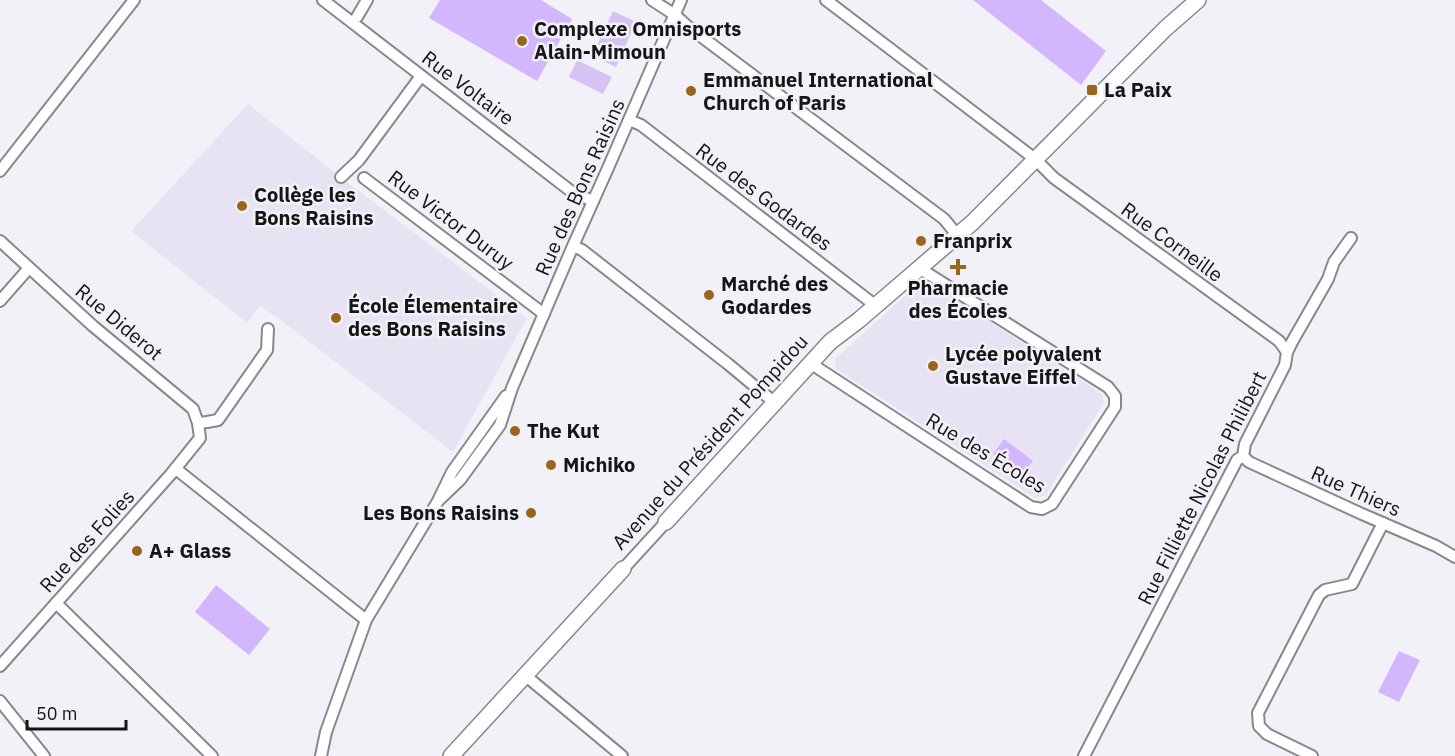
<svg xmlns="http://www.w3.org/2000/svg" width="1455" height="756" font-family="'IBM Plex Sans',sans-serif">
  <rect width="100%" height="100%" fill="#f3f1f8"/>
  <!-- built -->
  <g fill="#e8e3f2">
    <polygon points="248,104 347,182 527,318 453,452 278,318 260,306 247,323 131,231"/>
    <polygon points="924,279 1102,394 1104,403 1045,496 1035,498 836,369 835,359"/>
  </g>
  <!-- green -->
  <g fill="#d2b6fe">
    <polygon points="440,0 541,0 572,19 537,81 429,18"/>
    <polygon points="973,0 1041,0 1106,51 1081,85"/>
    <polygon points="1004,439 1033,461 1022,475 993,454"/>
    <polygon points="216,585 270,629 249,655 195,612"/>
    <polygon points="1399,651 1420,660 1399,702 1378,692"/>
  </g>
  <!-- water -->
  <g fill="#d6c3f6">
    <polygon points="613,11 636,22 616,67 592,56"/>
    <polygon points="577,60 612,77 603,94 569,77"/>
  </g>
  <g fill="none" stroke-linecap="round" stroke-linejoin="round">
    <defs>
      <g id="street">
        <polyline points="323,0 572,192 593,201"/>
        <polyline points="652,0 675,15 686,25 944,219 958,236"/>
        <polyline points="826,0 1035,159 1054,178 1279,341 1287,352"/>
        <polyline points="357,17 367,0"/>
        <polyline points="629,120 641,125 876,306"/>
        <polyline points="0,171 134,0"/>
        <polyline points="341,177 359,160 421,76"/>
        <polyline points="364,178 544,314"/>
        <polyline points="0,241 93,326 193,409 198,423 200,438 171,474 0,666"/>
        <polyline points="573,246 582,250 728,364 775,403"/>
        <polyline points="0,301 29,268"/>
        <polyline points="810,363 1031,507 1042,509 1052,504 1115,407 1115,396 1108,387 919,268"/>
        <polyline points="198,423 207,422 218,420 267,350 268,329"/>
        <polyline points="1243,456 1249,462 1362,514 1436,546 1455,557"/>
        <polyline points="176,469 366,620"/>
        <polyline points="438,501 460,480 500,425 512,388 573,246 608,168 681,0"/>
        <polyline points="623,569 666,522"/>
        <polyline points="56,603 212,756"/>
        <polyline points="526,676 622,756"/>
        <polyline points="0,701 44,756"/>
        <polyline points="321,756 326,732 366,620 438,501 452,472 506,396"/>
        <polyline points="1084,756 1237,460 1243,456 1245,444 1285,365 1287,352 1292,342 1328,279 1334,262 1351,238"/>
        <polyline points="1312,756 1267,734 1259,726 1258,713 1319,595 1325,590 1352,584 1383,523"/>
      </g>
      <g id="secondary">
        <polyline points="666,522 830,342 859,320 973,222 1166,28 1198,0"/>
        <polyline points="451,756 623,569"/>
      </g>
    </defs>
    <!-- street casing -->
    <use href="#street" stroke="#89878e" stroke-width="14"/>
    <!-- secondary casing -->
    <use href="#secondary" stroke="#89878e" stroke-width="18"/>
    <!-- street -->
    <use href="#street" stroke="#fff" stroke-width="10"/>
    <!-- secondary -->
    <use href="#secondary" stroke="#fff" stroke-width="15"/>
  </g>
  <!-- markers -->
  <g fill="#99641c" stroke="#f3f1f8" stroke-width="2">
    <circle cx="522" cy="41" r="6"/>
    <rect x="1086" y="84" width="12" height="12" rx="3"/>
    <circle cx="691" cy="91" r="6"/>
    <circle cx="242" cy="206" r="6"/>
    <circle cx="921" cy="241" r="6"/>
    <path d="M955 258h6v6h6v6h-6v6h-6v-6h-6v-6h6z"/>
    <circle cx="709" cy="295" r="6"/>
    <circle cx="336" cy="318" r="6"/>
    <circle cx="933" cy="366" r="6"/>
    <circle cx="515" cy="431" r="6"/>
    <circle cx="551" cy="465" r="6"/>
    <circle cx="531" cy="513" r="6"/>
    <circle cx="137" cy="551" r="6"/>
  </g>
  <g text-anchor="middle" stroke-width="5" stroke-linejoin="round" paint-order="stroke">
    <!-- poi labels -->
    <g font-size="20" font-weight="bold" fill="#151416" stroke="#f3f1f8" text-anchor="start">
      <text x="534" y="36">Complexe Omnisports<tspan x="534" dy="23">Alain-Mimoun</tspan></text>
      <text x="703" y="87">Emmanuel International<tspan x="703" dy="23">Church of Paris</tspan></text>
      <text x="1104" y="97">La Paix</text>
      <text x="254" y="202">Collège les<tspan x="254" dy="23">Bons Raisins</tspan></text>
      <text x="933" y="248">Franprix</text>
      <text x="721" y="291">Marché des<tspan x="721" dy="23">Godardes</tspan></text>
      <text x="958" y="295" text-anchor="middle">Pharmacie<tspan x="958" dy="23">des Écoles</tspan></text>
      <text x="348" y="313">École Élementaire<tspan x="348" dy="23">des Bons Raisins</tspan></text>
      <text x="945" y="361">Lycée polyvalent<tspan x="945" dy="23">Gustave Eiffel</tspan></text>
      <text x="527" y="438">The Kut</text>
      <text x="563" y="472">Michiko</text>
      <text x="519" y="520" text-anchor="end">Les Bons Raisins</text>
      <text x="149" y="558">A+ Glass</text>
    </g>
    <!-- street labels -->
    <g font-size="20" fill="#151416" stroke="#f3f1f8">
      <text transform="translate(468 88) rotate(37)" y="7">Rue Voltaire</text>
      <text transform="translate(580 187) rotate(-66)" y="7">Rue des Bons Raisins</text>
      <text transform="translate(764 197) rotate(37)" y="7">Rue des Godardes</text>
      <text transform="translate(451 220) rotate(37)" y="7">Rue Victor Duruy</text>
      <text transform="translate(1172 242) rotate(36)" y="7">Rue Corneille</text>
      <text transform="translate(119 322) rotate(40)" y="7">Rue Diderot</text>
      <text transform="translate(710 442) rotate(-48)" y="7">Avenue du Président Pompidou</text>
      <text transform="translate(986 453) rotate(31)" y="7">Rue des Écoles</text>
      <text transform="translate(1202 488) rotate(-63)" y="7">Rue Filliette Nicolas Philibert</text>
      <text transform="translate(1356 491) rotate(24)" y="7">Rue Thiers</text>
      <text transform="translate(87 541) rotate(-48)" y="7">Rue des Folies</text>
    </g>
  </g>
  <!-- scale -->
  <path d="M27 720v9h99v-9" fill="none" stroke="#151416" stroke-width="3"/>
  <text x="36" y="720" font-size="18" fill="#151416" stroke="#f3f1f8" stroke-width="4.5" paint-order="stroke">50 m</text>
</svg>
